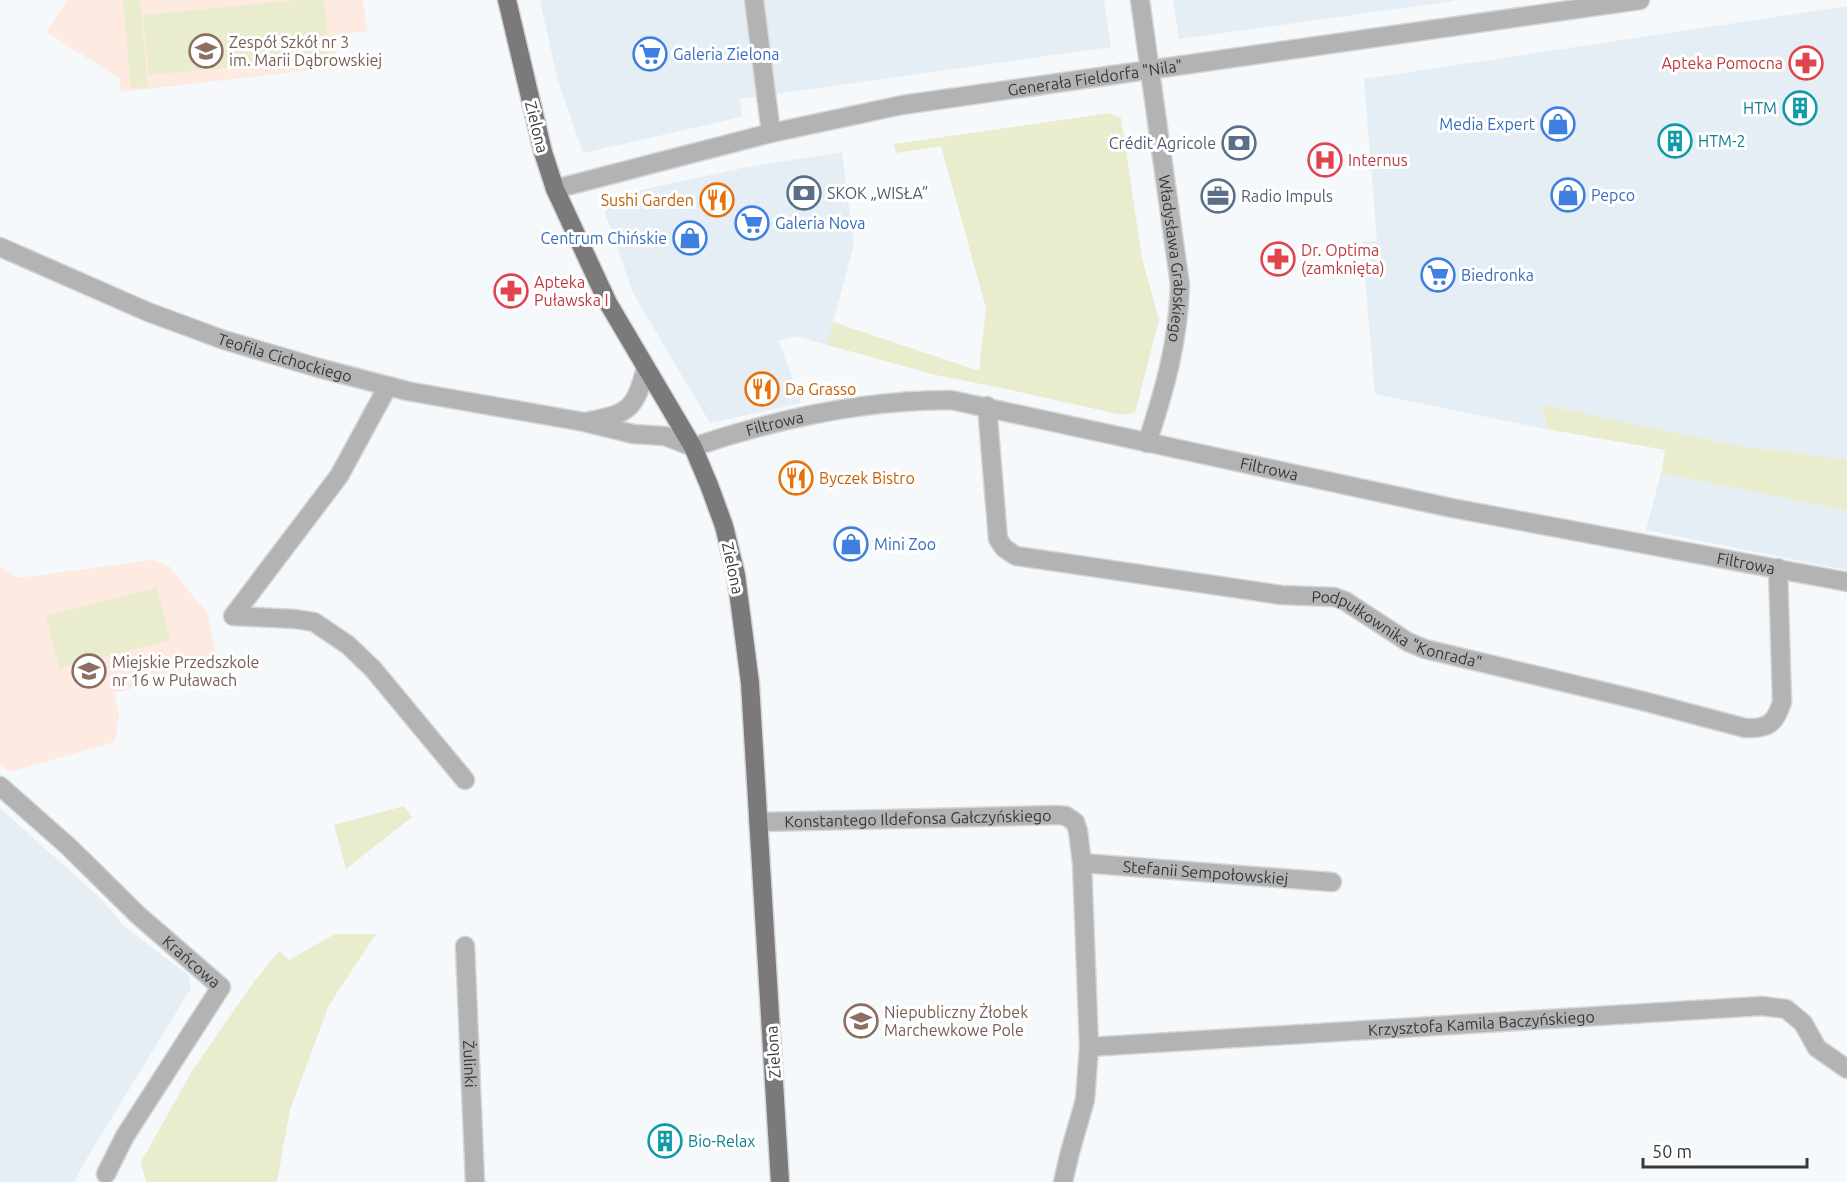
<svg xmlns="http://www.w3.org/2000/svg" width="1847" height="1182" font-family="Ubuntu,sans-serif">
  <rect width="100%" height="100%" fill="#f6f9fb"/>
  <!-- built -->
  <g fill="#e5edf5">
    <polygon points="540,0 1104,0 1111,47 740,99 742,117 583,153 557,78"/>
    <polygon points="1173,0 1454,0 1454,1 1179,39"/>
    <polygon points="1847,6 1847,459 1738,446 1543,406 1546,429 1375,394 1362,242 1377,241 1364,79"/>
    <polygon points="842,152 854,245 827,345 796,336 779,341 801,403 710,423 633,293 605,213 614,196 742,168"/>
    <polygon points="1661,473 1847,511 1847,570 1646,530"/>
    <polygon points="0,808 101,899 125,927 189,976 191,988 84,1163 74,1182 0,1182"/>
  </g>
  <!-- education -->
  <g fill="#fdeae1">
    <polygon points="68,0 363,0 367,31 333,35 338,67 121,92 119,78 46,32"/>
    <polygon points="152,560 169,566 207,613 218,662 138,681 139,686 114,693 119,714 115,742 10,772 0,765 0,566 18,578"/>
  </g>
  <!-- green -->
  <g fill="#eaecce">
    <polygon points="123,0 140,0 148,87 131,88"/>
    <polygon points="299,0 324,0 330,58 149,75 143,15"/>
    <polygon points="1110,113 1121,118 1142,258 1159,320 1135,413 1122,415 1011,390 936,375 827,345 833,322 979,371 986,308 941,146 896,153 894,144"/>
    <polygon points="1543,405 1738,446 1847,459 1847,511 1661,473 1665,450 1546,429"/>
    <polygon points="157,588 170,640 59,668 46,616"/>
    <polygon points="404,806 412,817 346,869 334,825"/>
    <polygon points="335,934 376,934 329,1005 290,1110 277,1182 146,1182 141,1162 192,1071 253,983 279,951 289,960"/>
  </g>
  <g fill="none" stroke-linecap="round" stroke-linejoin="round">
    <defs>
      <g id="minor">
        <polyline points="754,0 771,133"/>
        <path id="s1" d="M1140,0L1180,285C1178,343 1165,389 1147,443"/>
        <path id="s2" d="M555,189L771,133L902,105L1640,0"/>
        <path id="s3" d="M0,247L148,312L224,340L319,368L407,391L584,422L633,434L665,436L693,447C776,419 864,400 951,400L1452,508L1847,582"/>
        <polyline points="388,386 339,476 233,616 295,619 314,622 348,645 373,669 465,780"/>
        <path id="s4" d="M987,406L998,539L1004,548L1016,556L1281,595L1334,597L1345,601L1408,642L1425,649L1643,701L1745,728C1768,729 1775,724 1782,702L1778,568"/>
        <path d="M589,421C630,414 635,408 646,368"/>
        <path id="s5" d="M0,786L69,847L138,915L221,987L125,1136L106,1174"/>
        <path id="s6" d="M758,822L1058,815L1066,816L1075,822L1078,831L1082,863L1089,1047L1085,1100L1070,1152L1063,1182"/>
        <path id="s7" d="M1082,863L1332,882"/>
        <path id="s8" d="M465,946L475,1182"/>
        <path id="s9" d="M1089,1047L1762,1006L1786,1009L1803,1023L1817,1048L1847,1069"/>
      </g>
      <polyline id="major" points="507,0 543,152 555,189 608,303 693,447 709,485 724,526 736,575 750,683 780,1182"/>
    </defs>
    <!-- minor casing -->
    <use href="#minor" stroke="#d4d6d8" stroke-width="21"/>
    <!-- major casing -->
    <use href="#major" stroke="#d4d6d8" stroke-width="21"/>
    <!-- minor -->
    <use href="#minor" stroke="#b4b3b3" stroke-width="18"/>
    <!-- major -->
    <use href="#major" stroke="#7c797a" stroke-width="18"/>
  </g>
  <!-- icons -->
  <defs>
    <symbol id="school-ring" viewBox="-11 -11 22 22"><circle r="9.5" fill="#fff" stroke="#8d6e63" stroke-width="1.5"/><path d="M0-5L7-2L0 1L-7-2ZM-4 1L0 2.5L4 1V4Q0 6-4 4Z" fill="#8d6e63"/></symbol>
    <symbol id="supermarket-ring" viewBox="-11 -11 22 22"><circle r="9.5" fill="#fff" stroke="#3f7fe0" stroke-width="1.5"/><path d="M-6-5.5h2.5l.6 2H6L4.5 2H-2.5L-4.4-4H-6ZM-1.5 3.2a1.3 1.3 0 1 0 .1 0ZM3 3.2a1.3 1.3 0 1 0 .1 0Z" fill="#3f7fe0"/></symbol>
    <symbol id="pharmacy-ring" viewBox="-11 -11 22 22"><circle r="9.5" fill="#fff" stroke="#e0444e" stroke-width="1.5"/><path d="M-2-6h4v4h4v4h-4v4h-4v-4h-4v-4h4Z" fill="#e0444e"/></symbol>
    <symbol id="building-ring" viewBox="-11 -11 22 22"><circle r="9.5" fill="#fff" stroke="#0f9aa8" stroke-width="1.5"/><path d="M-4-6H4V6H1V3H-1V6H-4ZM-2.5-4.3h1.7v1.8h-1.7ZM.8-4.3h1.7v1.8H.8ZM-2.5-1h1.7V.8h-1.7ZM.8-1h1.7V.8H.8Z" fill="#0f9aa8"/></symbol>
    <symbol id="shop-ring" viewBox="-11 -11 22 22"><circle r="9.5" fill="#fff" stroke="#3f7fe0" stroke-width="1.5"/><path d="M-5-2.5h2.3a2.7 3.5 0 0 1 5.4 0H5L5.5 6h-11ZM-1.5-2.5h3a1.5 2.3 0 0 0-3 0Z" fill="#3f7fe0"/></symbol>
    <symbol id="bank-ring" viewBox="-11 -11 22 22"><circle r="9.5" fill="#fff" stroke="#5c6f8a" stroke-width="1.5"/><path d="M-6-4H6V4H-6ZM0-2.3a2.3 2.3 0 1 0 0 4.6a2.3 2.3 0 1 0 0-4.6Z" fill="#5c6f8a"/></symbol>
    <symbol id="hospital-ring" viewBox="-11 -11 22 22"><circle r="9.5" fill="#fff" stroke="#e0444e" stroke-width="1.5"/><path d="M-5-5h3v3.5h4V-5h3V5h-3V1.5h-4V5h-3Z" fill="#e0444e"/></symbol>
    <symbol id="office-ring" viewBox="-11 -11 22 22"><circle r="9.5" fill="#fff" stroke="#5c6f8a" stroke-width="1.5"/><path d="M-6-3h4V-5.5h4V-3h4V5H-6ZM-1-4.5V-3h2v-1.5ZM-6 0V1H6V0Z" fill="#5c6f8a"/></symbol>
    <symbol id="restaurant-ring" viewBox="-11 -11 22 22"><circle r="9.5" fill="#fff" stroke="#e8710a" stroke-width="1.5"/><path d="M-5-6h1v4h1v-4h1v4h1v-4h1v5L-1.5 .5V6h-2V.5L-5-1ZM5-6V6H3V1.5H1.5Q1.5-4 5-6Z" fill="#e8710a"/></symbol>
  </defs>
  <g fill-rule="evenodd">
    <use href="#school-ring" x="187" y="32" width="38" height="38"/>
    <use href="#supermarket-ring" x="631" y="35" width="38" height="38"/>
    <use href="#pharmacy-ring" x="1787" y="44" width="38" height="38"/>
    <use href="#building-ring" x="1781" y="89" width="38" height="38"/>
    <use href="#shop-ring" x="1539" y="105" width="38" height="38"/>
    <use href="#building-ring" x="1656" y="122" width="38" height="38"/>
    <use href="#bank-ring" x="1220" y="124" width="38" height="38"/>
    <use href="#hospital-ring" x="1306" y="141" width="38" height="38"/>
    <use href="#bank-ring" x="785" y="174" width="38" height="38"/>
    <use href="#shop-ring" x="1549" y="176" width="38" height="38"/>
    <use href="#office-ring" x="1199" y="177" width="38" height="38"/>
    <use href="#restaurant-ring" x="698" y="181" width="38" height="38"/>
    <use href="#supermarket-ring" x="733" y="204" width="38" height="38"/>
    <use href="#shop-ring" x="671" y="219" width="38" height="38"/>
    <use href="#pharmacy-ring" x="1259" y="240" width="38" height="38"/>
    <use href="#supermarket-ring" x="1419" y="256" width="38" height="38"/>
    <use href="#pharmacy-ring" x="492" y="272" width="38" height="38"/>
    <use href="#restaurant-ring" x="743" y="370" width="38" height="38"/>
    <use href="#restaurant-ring" x="777" y="459" width="38" height="38"/>
    <use href="#shop-ring" x="832" y="525" width="38" height="38"/>
    <use href="#school-ring" x="70" y="652" width="38" height="38"/>
    <use href="#school-ring" x="842" y="1002" width="38" height="38"/>
    <use href="#building-ring" x="646" y="1122" width="38" height="38"/>
  </g>
  <g text-anchor="middle" stroke-width="6" stroke-linejoin="round" paint-order="stroke">
    <!-- education labels -->
    <g font-size="16" fill="#785e54" stroke="#fff" text-anchor="start">
      <text x="229" y="48">Zespół Szkół nr 3<tspan x="229" dy="18">im. Marii Dąbrowskiej</tspan></text>
      <text x="112" y="668">Miejskie Przedszkole<tspan x="112" dy="18">nr 16 w Puławach</tspan></text>
      <text x="884" y="1018">Niepubliczny Żłobek<tspan x="884" dy="18">Marchewkowe Pole</tspan></text>
    </g>
    <!-- shop labels -->
    <g font-size="16" fill="#366cbe" stroke="#fff" text-anchor="start">
      <text x="673" y="60">Galeria Zielona</text>
      <text x="1535" y="130" text-anchor="end">Media Expert</text>
      <text x="1591" y="201">Pepco</text>
      <text x="775" y="229">Galeria Nova</text>
      <text x="667" y="244" text-anchor="end">Centrum Chińskie</text>
      <text x="1461" y="281">Biedronka</text>
      <text x="874" y="550">Mini Zoo</text>
    </g>
    <!-- health labels -->
    <g font-size="16" fill="#be3a42" stroke="#fff" text-anchor="start">
      <text x="1783" y="69" text-anchor="end">Apteka Pomocna</text>
      <text x="1348" y="166">Internus</text>
      <text x="1301" y="256">Dr. Optima<tspan x="1301" dy="18">(zamknięta)</tspan></text>
      <text x="534" y="288">Apteka<tspan x="534" dy="18">Puławska I</tspan></text>
    </g>
    <!-- street labels -->
    <g font-size="16" fill="#373839" stroke="#fff">
      <text dy="6" stroke="none"><textPath href="#s2" startOffset="552">Generała Fieldorfa "Nila"</textPath></text>
      <text transform="translate(537 127) rotate(76)" y="6">Zielona</text>
      <text dy="6" stroke="none"><textPath href="#s1" startOffset="261">Władysława Grabskiego</textPath></text>
      <text dy="6" stroke="none"><textPath href="#s3" startOffset="306">Teofila Cichockiego</textPath></text>
      <text dy="6" stroke="none"><textPath href="#s3" startOffset="810">Filtrowa</textPath></text>
      <text dy="6" stroke="none"><textPath href="#s3" startOffset="1314">Filtrowa</textPath></text>
      <text dy="6" stroke="none"><textPath href="#s3" startOffset="1800">Filtrowa</textPath></text>
      <text transform="translate(733 568) rotate(78)" y="6">Zielona</text>
      <text dy="6" stroke="none"><textPath href="#s4" startOffset="550">Podpułkownika "Konrada"</textPath></text>
      <text dy="6" stroke="none"><textPath href="#s6" startOffset="160">Konstantego Ildefonsa Gałczyńskiego</textPath></text>
      <text dy="6" stroke="none"><textPath href="#s7" startOffset="124">Stefanii Sempołowskiej</textPath></text>
      <text dy="6" stroke="none"><textPath href="#s5" startOffset="260">Krańcowa</textPath></text>
      <text dy="6" stroke="none"><textPath href="#s9" startOffset="393">Krzysztofa Kamila Baczyńskiego</textPath></text>
      <text transform="translate(773 1052) rotate(-94)" y="6">Zielona</text>
      <text dy="6" stroke="none"><textPath href="#s8" startOffset="118">Żulinki</textPath></text>
    </g>
    <!-- culture labels -->
    <g font-size="16" fill="#0d838f" stroke="#fff" text-anchor="start">
      <text x="1777" y="114" text-anchor="end">HTM</text>
      <text x="1698" y="147">HTM-2</text>
      <text x="688" y="1147">Bio-Relax</text>
    </g>
    <!-- service labels -->
    <g font-size="16" fill="#4e5e75" stroke="#fff" text-anchor="start">
      <text x="1216" y="149" text-anchor="end">Crédit Agricole</text>
      <text x="827" y="199">SKOK „WISŁA”</text>
      <text x="1241" y="202">Radio Impuls</text>
    </g>
    <!-- food labels -->
    <g font-size="16" fill="#c56008" stroke="#fff" text-anchor="start">
      <text x="694" y="206" text-anchor="end">Sushi Garden</text>
      <text x="785" y="395">Da Grasso</text>
      <text x="819" y="484">Byczek Bistro</text>
    </g>
  </g>
  <!-- scale -->
  <path d="M1643 1158v9h164v-9" fill="none" stroke="#373839" stroke-width="3"/>
  <text x="1652" y="1158" font-size="18" fill="#373839" stroke="#ffffff" stroke-width="4.5" paint-order="stroke">50 m</text>
</svg>
